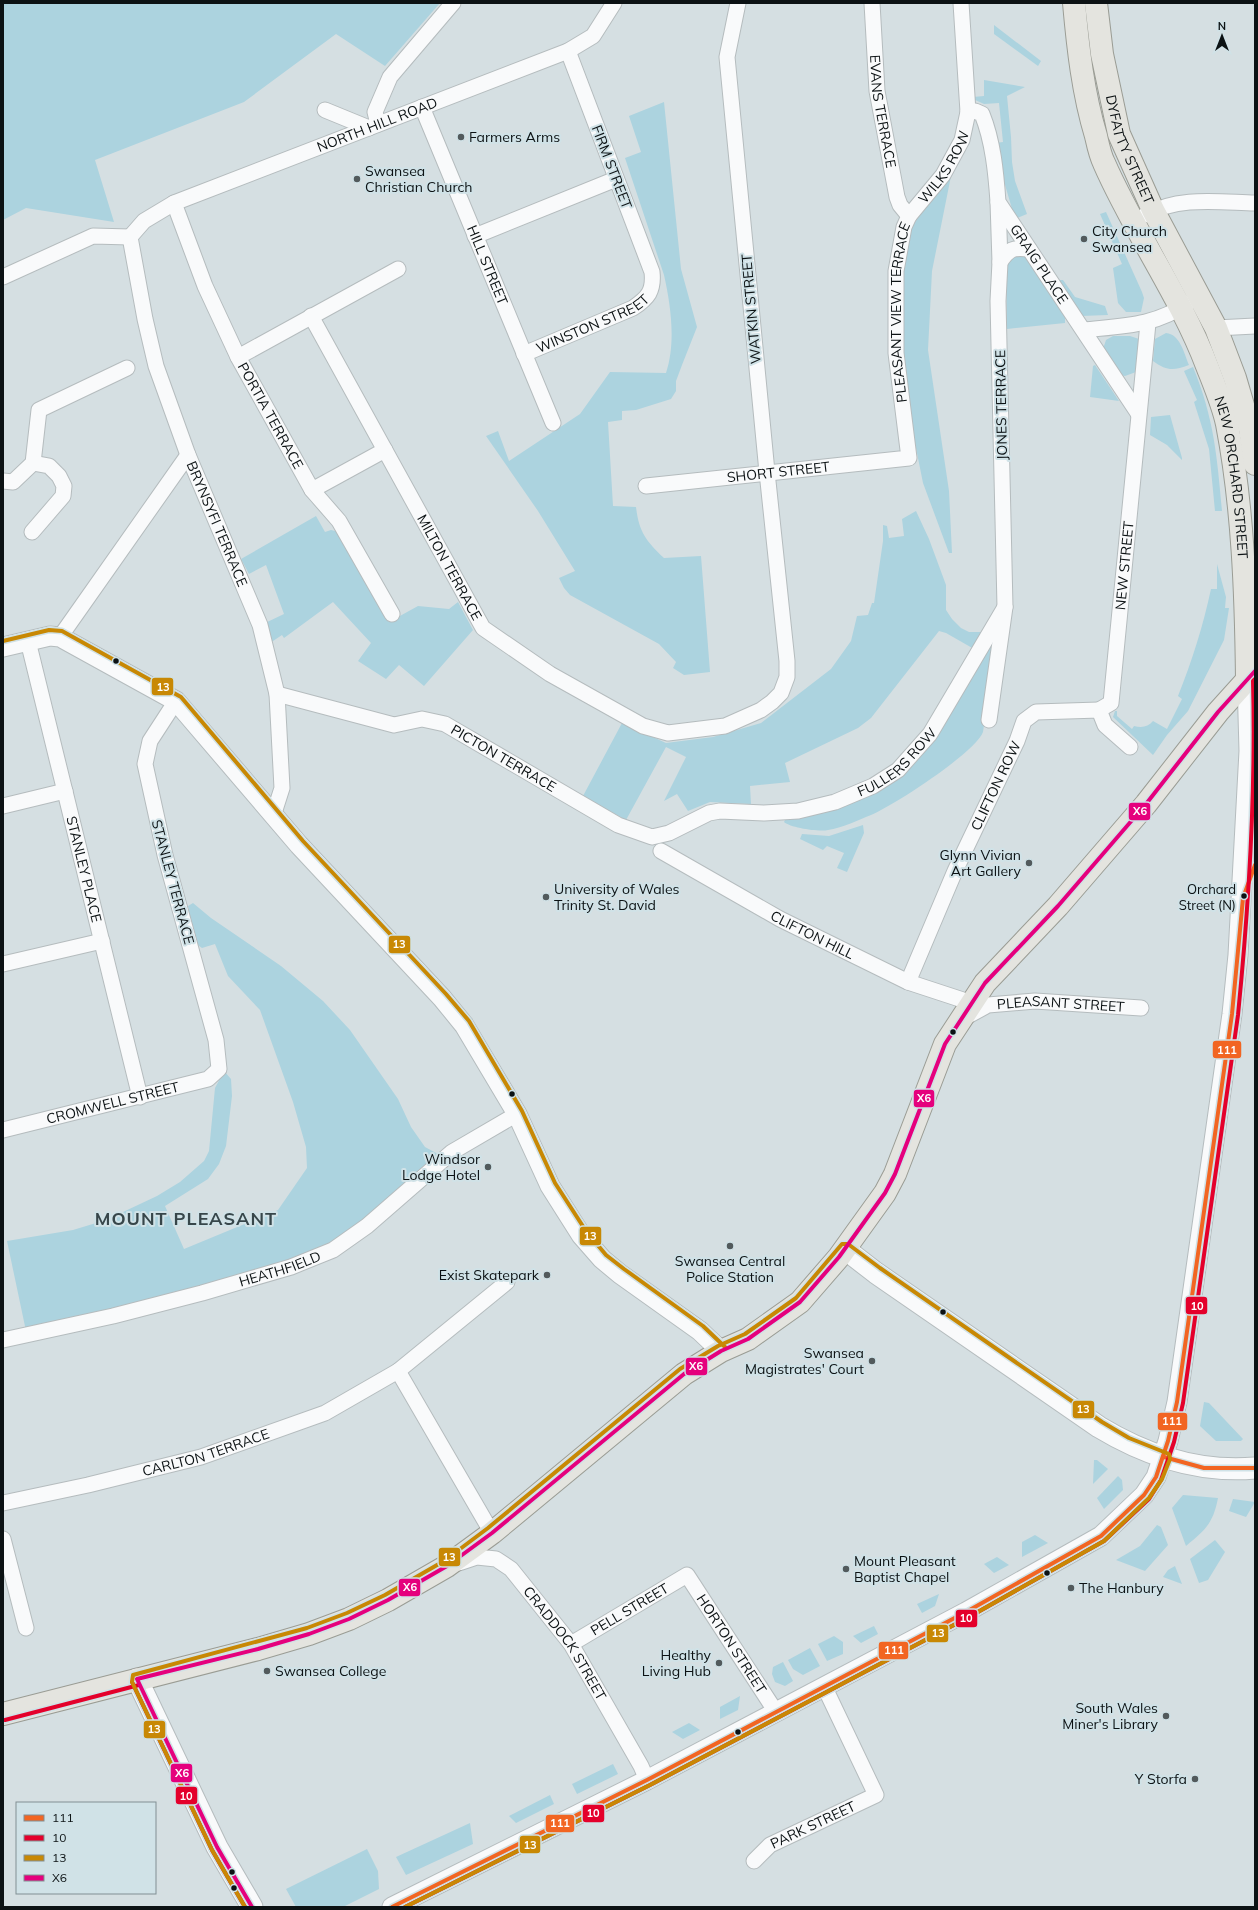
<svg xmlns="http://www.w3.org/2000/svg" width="1258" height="1910" font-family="Mulish,sans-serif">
  <rect width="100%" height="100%" fill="#d5dfe2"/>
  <!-- green -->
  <g fill="#acd3df">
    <polygon points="3,3 440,3 385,66 336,34 244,102 95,160 114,222 26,208 3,220"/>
    <polygon points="994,25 1041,61 1038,66 994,34"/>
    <polygon points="984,80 1025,87 1007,96 1011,137 1012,162 1015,181 1027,214 1015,219 1003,178 996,143 1003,142 999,103 984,104 973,99 973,97 984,96"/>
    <path d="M664,102L681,269L697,327L682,365L676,381V391L671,399L636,410L622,411V420L608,422L613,506L636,507C639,532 646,541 664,558L701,556L710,672L684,675L673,668L676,662L659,644L570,595L564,588L559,578L575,571L538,511L486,436L498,431L509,461L580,414L610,372L666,373C676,343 671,306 664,275L625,158L641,152L629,116Z"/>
    <polygon points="951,176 932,271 928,350 949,491 952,553 949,553 923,483 914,438 903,353 903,274 911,229 922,211"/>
    <polygon points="1106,212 1142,292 1144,298 1141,312 1126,312 1118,303 1113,268 1122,264 1100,214"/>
    <polygon points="1019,255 1027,256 1065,317 1065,323 1007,329 1006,266 1014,257"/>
    <polygon points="1059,280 1063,280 1075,297 1105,306 1108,315 1081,316 1054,283"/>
    <path d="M1166,333C1180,334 1184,353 1189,365C1173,371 1167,371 1153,361L1155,339Z"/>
    <polygon points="1113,336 1130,336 1139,339 1140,343 1136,372 1125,376 1120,375 1103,349 1106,340"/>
    <polygon points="1095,365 1119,401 1090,397 1093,366"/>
    <path d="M1193,367C1214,418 1217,456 1222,511H1215L1209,449L1194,402L1197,400L1184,371Z"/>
    <polygon points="1170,415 1182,458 1182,460 1167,445 1150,435 1151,417"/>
    <polygon points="916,511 929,539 946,585 946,610 952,619 961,628 969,632 982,632 974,649 946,633 939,631 871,718 858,728 785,763 790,782 750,786 751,804 710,802 688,811 677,794 664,801 686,757 666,747 626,820 583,796 622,723 666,743 713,737 761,723 831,669 851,641 857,616 868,615 872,603 874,603 883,541 883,525 887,526 889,538 904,536 902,519"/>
    <polygon points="316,516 325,532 331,530 339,532 389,622 418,606 449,609 458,602 473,630 424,686 399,665 386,679 358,661 371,643 333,602 284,638 282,635 270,643 263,624 284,614 266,565 249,574 241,559"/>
    <path d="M1217,564L1226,597L1225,608H1229L1224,640L1188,711L1167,735L1153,755L1113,717L1115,711H1117V716L1132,729L1134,726C1142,728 1148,727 1153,721L1167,729L1182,699L1178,696C1192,661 1203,626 1211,589H1217Z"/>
    <path d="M991,643H996L983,732C976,752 893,806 871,815C858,820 842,828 828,830C819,832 791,828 784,822L786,818L859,797L938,728L977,670Z"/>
    <polygon points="863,825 864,833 847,872 837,868 844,853 827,846 823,850 800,839 802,834 829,836"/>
    <polygon points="193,903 211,918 281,966 323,1001 350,1030 398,1099 411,1127 425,1147 438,1154 394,1196 335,1241 305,1255 223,1284 26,1331 7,1241 73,1230 106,1220 157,1196 180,1182 204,1161 209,1151 215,1088 224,1071 231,1079 232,1096 226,1146 219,1164 208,1179 165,1206 184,1249 278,1210 307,1168 306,1147 293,1102 260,1010 228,976 215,944 202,948 195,943 188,906"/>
    <polygon points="1204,1402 1209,1403 1243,1439 1241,1441 1216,1441 1200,1426"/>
    <polygon points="1094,1460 1097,1460 1108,1469 1093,1484"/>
    <polygon points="1118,1476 1122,1480 1123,1490 1104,1509 1097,1498"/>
    <path d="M1183,1495L1218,1498C1213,1524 1205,1530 1186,1546L1172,1508Z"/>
    <polygon points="1233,1499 1255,1502 1246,1517 1229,1511"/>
    <polygon points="1157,1525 1161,1527 1168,1545 1145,1571 1116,1560 1140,1546"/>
    <polygon points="1035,1535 1048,1543 1022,1557 1022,1542"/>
    <polygon points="1215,1540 1225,1552 1208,1580 1199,1583 1190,1559"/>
    <polygon points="997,1557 1009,1565 994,1573 984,1564"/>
    <polygon points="1175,1566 1182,1584 1163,1577 1168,1570"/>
    <polygon points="939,1594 935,1606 922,1613 917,1604"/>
    <polygon points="874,1626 878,1634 861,1643 853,1636"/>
    <polygon points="834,1636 843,1642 843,1654 827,1661 818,1644"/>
    <polygon points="810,1648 820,1666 803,1675 793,1669 788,1660"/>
    <polygon points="783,1662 793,1681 785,1686 775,1682 772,1674 773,1667"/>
    <polygon points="740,1696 738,1710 720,1719 720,1707"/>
    <polygon points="689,1723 700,1730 683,1739 672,1732"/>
    <polygon points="613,1764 618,1774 577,1794 572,1784"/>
    <polygon points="550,1795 554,1804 516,1823 509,1816"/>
    <polygon points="470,1823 473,1844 406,1875 396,1857"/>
    <polygon points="367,1849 378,1871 379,1889 343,1907 296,1907 286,1889"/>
  </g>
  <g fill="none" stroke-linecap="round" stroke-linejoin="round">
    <defs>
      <g id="minor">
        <path id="s1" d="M872,3L877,91L897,197L900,205L909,216"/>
        <path id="s2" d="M422,107L553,423"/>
        <polyline points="325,110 369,128"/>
        <path id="s3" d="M968,112L975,111L982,114C993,141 996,173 998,202L1138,413"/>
        <polyline points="378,124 375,112 390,77 453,3"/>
        <path id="s4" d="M174,203L205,286L238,357L312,490L339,521L392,614"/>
        <path d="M1145,215C1179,196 1217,202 1255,203"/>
        <polyline points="475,236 616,179"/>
        <path id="s5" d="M130,237L145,319L156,366L188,455L260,625L277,694L282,788L274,813"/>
        <path id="s6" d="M130,237L144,221L174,203L568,51L593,36L614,3"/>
        <path d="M1000,262C1009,249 1013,247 1029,249"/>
        <polyline points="3,277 93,236 130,237"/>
        <path id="s7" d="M311,316L483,628L550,674L643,726L668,733L725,726L761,710L772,702L781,693L787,677V661L767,472L727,57L738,3"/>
        <polyline points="1216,328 1255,326"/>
        <path d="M1084,330C1120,326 1157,326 1187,303"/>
        <path id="s8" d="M524,354L633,308C648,298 654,291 652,272L568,51"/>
        <polyline points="238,357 398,269"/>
        <polyline points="3,481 13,482 33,463 39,410 127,368"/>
        <path id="s9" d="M646,486L909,458L896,353V271L904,227L909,216L943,175L962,140L968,112L961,3"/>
        <polyline points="312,490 385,450"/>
        <polyline points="32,532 63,496 64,486 59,476 49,466 33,463"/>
        <polyline points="60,637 188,455"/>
        <path id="s10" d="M28,641L140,1097"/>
        <path id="s11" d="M277,694L394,725L422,719L445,724L618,825L652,837L669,833L709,813L720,811L764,813L798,811L835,802L873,786L898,770L930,734L1005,607"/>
        <path id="s12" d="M1099,710L1111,703L1148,323"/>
        <polyline points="989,720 1005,607 998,301 1000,262 998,202"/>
        <polyline points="3,806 65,791"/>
        <path id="s13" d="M661,851L780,919L908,982L972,1003"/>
        <polyline points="3,964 102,941"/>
        <path id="s14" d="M908,982L955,871L1017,741L1024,721L1036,712L1099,710L1105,725L1130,747"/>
        <path id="s15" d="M966,1017L988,1005L1035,1001L1141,1008"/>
        <path id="s16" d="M3,1130L208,1079L219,1069L216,1040L165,855L145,764L150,741L176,701"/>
        <path id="s17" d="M3,1340L113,1316L202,1293L291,1267L333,1250L367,1226L452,1152L517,1114"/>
        <polyline points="398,1371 492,1533"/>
        <path id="s18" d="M3,1503L88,1485L201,1457L325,1413L398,1371L507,1282"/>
        <polyline points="3,1539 26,1628"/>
        <path id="s19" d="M459,1563L477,1557L496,1559L511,1569L571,1644L641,1766L647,1780"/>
        <path id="s20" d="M571,1644L687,1575L776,1712"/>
        <path id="s21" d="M754,1861L770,1845L876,1795L824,1686"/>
      </g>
      <g id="tertiary">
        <polyline points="3,647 50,636 60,637 176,701 299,845 442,998 464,1025 517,1114 550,1186 581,1235 602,1259 620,1274 700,1331 721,1351"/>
        <polyline points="392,1907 647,1780 966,1612 1101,1536 1144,1495 1156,1477 1168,1441 1177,1402 1232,1014 1238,955 1249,751 1247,679"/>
      </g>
      <g id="secondary">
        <path d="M845,1249L876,1273L1099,1427C1147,1456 1198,1473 1255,1468"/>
        <polyline points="137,1679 217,1847 252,1907"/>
      </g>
      <g id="primary">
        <path id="s22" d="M1074,3C1078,48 1083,93 1096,136C1098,145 1100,155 1104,163C1134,232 1181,297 1207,366C1214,384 1223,405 1227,424C1243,507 1246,594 1247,679"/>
        <path id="s23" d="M1096,3L1102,54L1119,134L1153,210L1216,328L1235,378L1250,429L1255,464"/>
        <polyline points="3,1714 258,1649 309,1634 349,1619 388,1600 447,1566 492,1533 684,1374 721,1351 748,1339 800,1302 839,1257 885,1193 895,1174 945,1044 985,983 1058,906 1146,804 1218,712 1255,671"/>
      </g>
    </defs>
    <!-- minor casing -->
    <use href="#minor" stroke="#b5bcbe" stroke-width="17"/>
    <!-- tertiary casing -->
    <use href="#tertiary" stroke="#b5bcbe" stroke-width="21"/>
    <!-- secondary casing -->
    <use href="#secondary" stroke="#b5bcbe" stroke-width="23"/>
    <!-- primary casing -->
    <use href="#primary" stroke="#9a9c94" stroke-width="24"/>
    <!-- minor -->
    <use href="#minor" stroke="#f9fafb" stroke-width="15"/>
    <!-- tertiary -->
    <use href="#tertiary" stroke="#f9fafb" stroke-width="19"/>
    <!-- secondary -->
    <use href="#secondary" stroke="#f9fafb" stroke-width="21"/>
    <!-- primary -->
    <use href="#primary" stroke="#e4e4df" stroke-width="22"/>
    <defs>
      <g id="bus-1">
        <polyline points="1164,1457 1204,1468 1255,1468"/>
        <polyline points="392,1907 647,1780 966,1612 1101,1536 1144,1495 1156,1477 1168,1441 1177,1402 1232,1014 1243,898 1255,865"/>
      </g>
      <g id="bus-2">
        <polyline points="132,1682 212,1850 245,1907"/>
        <polyline points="5,1720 139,1685"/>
        <path d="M405,1907L650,1785L969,1617L1104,1541L1149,1499L1161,1480L1174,1442L1183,1403L1238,1015C1249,904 1256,792 1253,681L1255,679"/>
      </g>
      <g id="bus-3">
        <polyline points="3,641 49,630 62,631 181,697 303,841 446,994 469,1021 522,1111 555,1183 586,1231 606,1255 624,1269 703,1326 725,1347"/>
        <polyline points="245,1907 212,1850 132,1682 133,1675 307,1628 347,1613 385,1595 444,1561 488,1528 680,1369 718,1346 745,1334 796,1298 842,1244 848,1244 880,1268 1102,1422 1129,1438 1169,1454 1170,1459 1162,1479 1149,1498 1104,1541 969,1617 650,1785 405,1907"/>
      </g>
      <polyline id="bus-4" points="252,1907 217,1847 137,1679 258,1649 309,1634 349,1619 388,1600 447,1566 492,1533 684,1374 721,1351 748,1339 800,1302 839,1257 885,1193 895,1174 945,1044 985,983 1058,906 1146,804 1218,712 1255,671"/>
    </defs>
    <!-- bus-1 casing -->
    <use href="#bus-1" stroke="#d0e2e7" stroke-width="7"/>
    <!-- bus-2 casing -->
    <use href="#bus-2" stroke="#d0e2e7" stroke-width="7"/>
    <!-- bus-3 casing -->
    <use href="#bus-3" stroke="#d0e2e7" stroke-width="7"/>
    <!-- bus-4 casing -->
    <use href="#bus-4" stroke="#d0e2e7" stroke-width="7"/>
    <!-- bus-1 -->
    <use href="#bus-1" stroke="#f26522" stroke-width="4"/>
    <!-- bus-2 -->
    <use href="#bus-2" stroke="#e4002b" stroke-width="4"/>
    <!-- bus-3 -->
    <use href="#bus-3" stroke="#c88804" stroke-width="4"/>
    <!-- bus-4 -->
    <use href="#bus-4" stroke="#e5007d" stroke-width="4"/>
  </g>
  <!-- markers -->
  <g fill="#525a5c" stroke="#d0e2e7" stroke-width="1.5">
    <circle cx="461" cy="137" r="4"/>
    <circle cx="357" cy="179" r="4"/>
    <circle cx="1084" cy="239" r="4"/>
    <circle cx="1029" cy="863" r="4"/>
    <circle cx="546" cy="897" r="4"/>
    <circle cx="488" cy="1167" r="4"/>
    <circle cx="730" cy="1246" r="4"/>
    <circle cx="547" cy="1275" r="4"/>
    <circle cx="872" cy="1361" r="4"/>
    <circle cx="846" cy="1569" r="4"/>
    <circle cx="1071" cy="1588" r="4"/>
    <circle cx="719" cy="1663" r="4"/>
    <circle cx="267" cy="1671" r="4"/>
    <circle cx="1166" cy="1716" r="4"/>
    <circle cx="1195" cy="1779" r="4"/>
  </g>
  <g fill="#0c1214" stroke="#d0e2e7" stroke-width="1.5">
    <circle cx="116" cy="661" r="3.5"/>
    <circle cx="1244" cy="896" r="3.5"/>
    <circle cx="953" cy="1032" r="3.5"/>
    <circle cx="512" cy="1094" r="3.5"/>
    <circle cx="943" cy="1312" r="3.5"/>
    <circle cx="1047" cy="1573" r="3.5"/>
    <circle cx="738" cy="1732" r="3.5"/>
    <circle cx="232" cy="1872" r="3.5"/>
    <circle cx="234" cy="1888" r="3.5"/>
  </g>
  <g text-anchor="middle" stroke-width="4" stroke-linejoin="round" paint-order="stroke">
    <!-- bus labels -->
    <g font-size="13" fill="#0c1214" stroke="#d0e2e7" text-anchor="end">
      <text x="1236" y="894">Orchard<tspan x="1236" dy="16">Street (N)</tspan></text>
    </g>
    <!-- street labels -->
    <g font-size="14" fill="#0c1214" stroke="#d0e2e7">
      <text dy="5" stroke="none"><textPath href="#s1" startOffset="109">EVANS TERRACE</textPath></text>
      <text dy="5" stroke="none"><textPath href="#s6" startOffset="274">NORTH HILL ROAD</textPath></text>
      <text dy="5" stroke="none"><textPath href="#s23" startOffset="151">DYFATTY STREET</textPath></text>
      <text dy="5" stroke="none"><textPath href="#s9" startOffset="570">WILKS ROW</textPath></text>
      <text transform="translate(612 167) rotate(69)" y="5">FIRM STREET</text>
      <text dy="5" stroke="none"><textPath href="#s3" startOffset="179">GRAIG PLACE</textPath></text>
      <text dy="5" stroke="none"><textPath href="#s2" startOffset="171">HILL STREET</textPath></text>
      <text transform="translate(751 309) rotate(-95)" y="5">WATKIN STREET</text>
      <text dy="5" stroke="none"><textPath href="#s9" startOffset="411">PLEASANT VIEW TERRACE</textPath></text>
      <text dy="5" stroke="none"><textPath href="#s8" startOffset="75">WINSTON STREET</textPath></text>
      <text transform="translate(1001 405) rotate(-91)" y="5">JONES TERRACE</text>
      <text dy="5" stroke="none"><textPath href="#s4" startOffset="234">PORTIA TERRACE</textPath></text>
      <text dy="5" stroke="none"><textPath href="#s9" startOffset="133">SHORT STREET</textPath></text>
      <text dy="5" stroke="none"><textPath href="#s22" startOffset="506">NEW ORCHARD STREET</textPath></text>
      <text dy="5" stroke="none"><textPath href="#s5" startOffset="301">BRYNSYFI TERRACE</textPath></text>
      <text dy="5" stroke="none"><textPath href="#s12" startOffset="152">NEW STREET</textPath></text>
      <text dy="5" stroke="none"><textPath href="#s7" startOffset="287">MILTON TERRACE</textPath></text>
      <text dy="5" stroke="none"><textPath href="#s11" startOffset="241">PICTON TERRACE</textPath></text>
      <text dy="5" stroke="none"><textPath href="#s11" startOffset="674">FULLERS ROW</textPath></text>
      <text dy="5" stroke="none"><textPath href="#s14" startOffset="215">CLIFTON ROW</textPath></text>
      <text dy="5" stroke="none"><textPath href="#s10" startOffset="235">STANLEY PLACE</textPath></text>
      <text transform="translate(173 882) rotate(75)" y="5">STANLEY TERRACE</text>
      <text dy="5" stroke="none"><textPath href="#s13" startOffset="173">CLIFTON HILL</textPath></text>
      <text dy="5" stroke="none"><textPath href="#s15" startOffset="98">PLEASANT STREET</textPath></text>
      <text dy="5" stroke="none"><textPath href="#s16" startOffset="113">CROMWELL STREET</textPath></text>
      <text dy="5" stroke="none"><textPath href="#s17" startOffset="286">HEATHFIELD</textPath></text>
      <text dy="5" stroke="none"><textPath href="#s18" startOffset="209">CARLTON TERRACE</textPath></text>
      <text dy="5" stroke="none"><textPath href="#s20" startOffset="68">PELL STREET</textPath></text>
      <text dy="5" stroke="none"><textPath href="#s20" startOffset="217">HORTON STREET</textPath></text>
      <text dy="5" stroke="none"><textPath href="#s19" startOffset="148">CRADDOCK STREET</textPath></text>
      <text dy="5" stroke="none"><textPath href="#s21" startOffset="70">PARK STREET</textPath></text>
    </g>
    <!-- poi labels -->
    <g font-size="14" fill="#0c1214" stroke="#d0e2e7" text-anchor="start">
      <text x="469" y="142">Farmers Arms</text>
      <text x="365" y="176">Swansea<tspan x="365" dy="16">Christian Church</tspan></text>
      <text x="1092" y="236">City Church<tspan x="1092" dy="16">Swansea</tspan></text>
      <text x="1021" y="860" text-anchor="end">Glynn Vivian<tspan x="1021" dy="16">Art Gallery</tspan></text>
      <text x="554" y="894">University of Wales<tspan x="554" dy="16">Trinity St. David</tspan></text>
      <text x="480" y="1164" text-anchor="end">Windsor<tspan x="480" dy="16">Lodge Hotel</tspan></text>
      <text x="730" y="1266" text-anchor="middle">Swansea Central<tspan x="730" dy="16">Police Station</tspan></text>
      <text x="539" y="1280" text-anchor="end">Exist Skatepark</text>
      <text x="864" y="1358" text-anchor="end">Swansea<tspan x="864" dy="16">Magistrates' Court</tspan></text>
      <text x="854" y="1566">Mount Pleasant<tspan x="854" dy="16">Baptist Chapel</tspan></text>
      <text x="1079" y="1593">The Hanbury</text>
      <text x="711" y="1660" text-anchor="end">Healthy<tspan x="711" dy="16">Living Hub</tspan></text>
      <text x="275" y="1676">Swansea College</text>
      <text x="1158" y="1713" text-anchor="end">South Wales<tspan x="1158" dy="16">Miner's Library</tspan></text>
      <text x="1187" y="1784" text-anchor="end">Y Storfa</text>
    </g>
    <!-- district labels -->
    <g font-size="18" font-weight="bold" letter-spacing="1" fill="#37464a" stroke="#d0e2e7">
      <text x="186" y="1225">MOUNT PLEASANT</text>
    </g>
  </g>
  <g stroke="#d0e2e7" stroke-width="1.5">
    <rect x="151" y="677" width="23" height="19" rx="4" fill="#c88804"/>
    <rect x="1128" y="802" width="23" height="19" rx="4" fill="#e5007d"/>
    <rect x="388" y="935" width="23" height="19" rx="4" fill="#c88804"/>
    <rect x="1212" y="1040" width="30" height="19" rx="4" fill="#f26522"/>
    <rect x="913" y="1089" width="22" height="19" rx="4" fill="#e5007d"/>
    <rect x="579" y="1226" width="23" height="20" rx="4" fill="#c88804"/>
    <rect x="1185" y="1296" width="23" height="19" rx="4" fill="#e4002b"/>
    <rect x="685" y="1357" width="23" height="19" rx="4" fill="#e5007d"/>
    <rect x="1072" y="1400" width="23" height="19" rx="4" fill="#c88804"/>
    <rect x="1157" y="1412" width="31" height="19" rx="4" fill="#f26522"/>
    <rect x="438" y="1547" width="23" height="20" rx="4" fill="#c88804"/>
    <rect x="398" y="1578" width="23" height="19" rx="4" fill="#e5007d"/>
    <rect x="955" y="1609" width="23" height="19" rx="4" fill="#e4002b"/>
    <rect x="926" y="1624" width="23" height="19" rx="4" fill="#c88804"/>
    <rect x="878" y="1641" width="31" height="19" rx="4" fill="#f26522"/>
    <rect x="143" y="1720" width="23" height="19" rx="4" fill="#c88804"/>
    <rect x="170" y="1763" width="23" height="20" rx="4" fill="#e5007d"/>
    <rect x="175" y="1786" width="23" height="19" rx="4" fill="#e4002b"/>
    <rect x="582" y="1804" width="23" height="19" rx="4" fill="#e4002b"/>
    <rect x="545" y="1814" width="30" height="19" rx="4" fill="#f26522"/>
    <rect x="519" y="1835" width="22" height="19" rx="4" fill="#c88804"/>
  </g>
  <g font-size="11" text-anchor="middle" font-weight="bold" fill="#fff">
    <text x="163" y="691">13</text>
    <text x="1140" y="815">X6</text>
    <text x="399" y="948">13</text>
    <text x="1227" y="1054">111</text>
    <text x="924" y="1102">X6</text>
    <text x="590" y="1240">13</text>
    <text x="1197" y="1310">10</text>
    <text x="696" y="1370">X6</text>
    <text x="1083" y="1413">13</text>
    <text x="1172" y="1425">111</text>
    <text x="449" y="1561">13</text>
    <text x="410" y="1591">X6</text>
    <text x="966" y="1622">10</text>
    <text x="938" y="1637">13</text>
    <text x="894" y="1654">111</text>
    <text x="154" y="1733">13</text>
    <text x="182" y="1777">X6</text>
    <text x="186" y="1800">10</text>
    <text x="593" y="1817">10</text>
    <text x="560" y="1827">111</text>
    <text x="530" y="1849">13</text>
  </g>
  <!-- border -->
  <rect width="1258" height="1910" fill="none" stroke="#0c1214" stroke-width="8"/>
  <!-- legend -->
  <rect x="16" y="1802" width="140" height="92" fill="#d0e2e7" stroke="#828f93"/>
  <rect x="24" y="1815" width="20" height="6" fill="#f26522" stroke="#828f93"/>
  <text x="52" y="1822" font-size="12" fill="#0c1214">111</text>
  <rect x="24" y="1835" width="20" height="6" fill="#e4002b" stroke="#828f93"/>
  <text x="52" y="1842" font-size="12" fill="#0c1214">10</text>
  <rect x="24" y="1855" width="20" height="6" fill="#c88804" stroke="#828f93"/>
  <text x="52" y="1862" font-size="12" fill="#0c1214">13</text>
  <rect x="24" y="1875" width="20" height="6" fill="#e5007d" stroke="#828f93"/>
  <text x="52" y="1882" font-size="12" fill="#0c1214">X6</text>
  <!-- north arrow -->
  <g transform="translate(1222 36)" stroke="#d0e2e7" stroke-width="3" paint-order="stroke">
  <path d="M0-3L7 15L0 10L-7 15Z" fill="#0c1214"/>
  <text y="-6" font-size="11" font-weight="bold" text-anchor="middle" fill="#0c1214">N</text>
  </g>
</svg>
